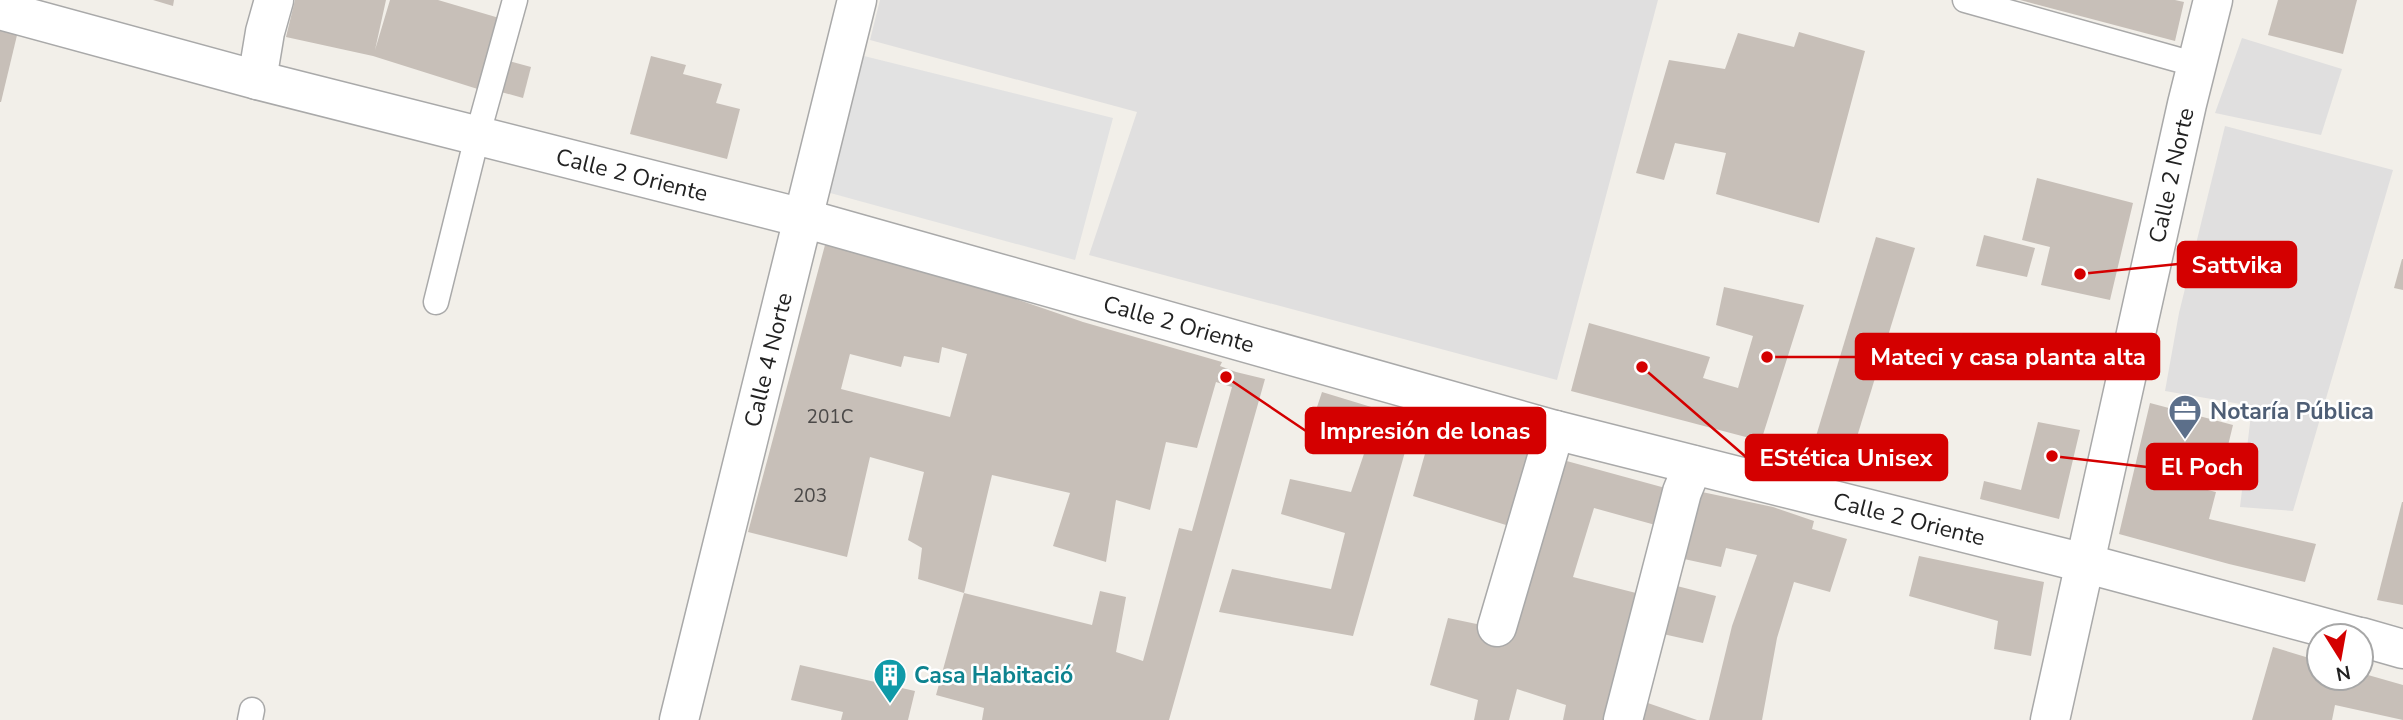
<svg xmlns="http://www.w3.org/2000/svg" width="2403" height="720" font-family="'Nunito Sans',sans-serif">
  <rect width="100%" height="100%" fill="#f2efe9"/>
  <!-- residential -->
  <g fill="#e0dfdf">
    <polygon points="880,0 1658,0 1557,380 1089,255 1137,112 870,40"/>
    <polygon points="2242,38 2342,69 2321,135 2215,113"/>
    <polygon points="2225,126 2393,170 2293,511 2240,507 2252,406 2165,391 2179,313"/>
  </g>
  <!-- parking -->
  <polygon fill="#e2e2e2" points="864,56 1113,118 1075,260 823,191"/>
  <!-- building -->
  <g fill="#c7bfb8" fill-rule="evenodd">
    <polygon points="153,0 174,0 173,6"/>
    <polygon points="295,0 386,0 375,50 390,0 438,0 506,20 484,91 373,56 286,37"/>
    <polygon points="2020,0 2175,0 2184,2 2175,41"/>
    <polygon points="2278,0 2357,0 2343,54 2268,35"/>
    <polygon points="0,27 18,31 1,102 0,102"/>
    <polygon points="1799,32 1865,51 1819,223 1716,194 1726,153 1675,143 1664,180 1636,173 1669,60 1725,69 1738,33 1794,47"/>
    <polygon points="651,56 686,65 683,74 722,84 716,103 740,109 727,159 630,134"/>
    <polygon points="502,59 531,67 523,98 494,90"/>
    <polygon points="2037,178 2133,203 2110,300 2041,285 2050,247 2022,240"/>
    <polygon points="1984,235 2035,248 2027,277 1976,266"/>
    <polygon points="1876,237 1915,248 1852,453 1814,443"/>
    <path d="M825,245L987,289L1083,322L1222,362L1220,366L1236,372L1265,379L1169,720H982L984,708L936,695L964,593L1092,625L1100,591L1126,597L1116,652L1143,661L1179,528L1192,531L1232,387L1216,382L1197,448L1166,442L1150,510L1116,500L1106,562L1053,546L1070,493L992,475L964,593L918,579L922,548L908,540L924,472L870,457L847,557L748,532ZM942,347L967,354L950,417L841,389L850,354L901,367L904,356L939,363Z"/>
    <polygon points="2402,259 2403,259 2403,290 2394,288"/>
    <polygon points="1724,287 1804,305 1761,441 1571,391 1589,323 1710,357 1703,378 1738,388 1753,336 1716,325"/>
    <polygon points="1322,392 1414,420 1353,636 1219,612 1232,569 1331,589 1345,533 1281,514 1290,479 1351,492 1367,445 1310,428"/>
    <polygon points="2150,403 2233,425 2223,466 2185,457 2179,483 2216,492 2209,519 2316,544 2305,582 2229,564 2119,534"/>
    <polygon points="1434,422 1544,453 1522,530 1413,496"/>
    <polygon points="2038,422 2080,430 2059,519 1980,499 1984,481 2021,490"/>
    <polygon points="1552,457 1669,489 1659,526 1594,508 1573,577 1640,594 1607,720 1563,720 1566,705 1517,689 1509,720 1474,720 1478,700 1430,685 1448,618 1491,627"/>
    <polygon points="1702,492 1773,507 1814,521 1812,529 1847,539 1830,592 1794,582 1777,638 1762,720 1709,720 1732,626 1757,555 1726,548 1721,567 1684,559"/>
    <polygon points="2402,502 2403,502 2403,605 2377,600"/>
    <polygon points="1919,556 2044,582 2031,656 1994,649 1998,621 1909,596"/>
    <polygon points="1677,586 1716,596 1703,643 1663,634"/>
    <polygon points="2273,647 2319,661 2319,678 2361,678 2361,673 2403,685 2403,720 2335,705 2332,720 2252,720"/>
    <polygon points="800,665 915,691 908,720 841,720 843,712 791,700"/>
    <polygon points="1642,701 1697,720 1635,720"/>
  </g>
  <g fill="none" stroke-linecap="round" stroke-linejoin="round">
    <defs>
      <g id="service">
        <polyline points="1965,0 2197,65"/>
        <polyline points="436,302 477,137 515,0"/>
        <polyline points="250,720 252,710"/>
      </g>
      <g id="minor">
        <path id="s1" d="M0,10L257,80L803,218L1555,430L2084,563L2356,636"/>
        <polyline points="257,80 265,32 274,0"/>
        <polyline points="1497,627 1555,430"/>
        <polyline points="2361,637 2403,649"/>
        <path id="s2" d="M679,720L857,0"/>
        <polyline points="1623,720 1682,492 1693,465"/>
        <path id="s3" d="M2050,720L2187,104L2213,0"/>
      </g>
    </defs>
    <!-- service casing -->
    <use href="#service" stroke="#a9a9a9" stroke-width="27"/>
    <!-- minor casing -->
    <use href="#minor" stroke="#a9a9a9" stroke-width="41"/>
    <!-- service -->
    <use href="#service" stroke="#fff" stroke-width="24"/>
    <!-- minor -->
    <use href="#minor" stroke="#fff" stroke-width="38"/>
  </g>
  <!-- icons -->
  <defs>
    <symbol id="office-pin" viewBox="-11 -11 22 30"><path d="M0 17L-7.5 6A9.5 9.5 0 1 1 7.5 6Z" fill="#5c6f8a" stroke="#fff"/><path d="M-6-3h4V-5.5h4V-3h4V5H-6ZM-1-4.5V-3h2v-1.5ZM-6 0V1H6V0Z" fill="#fff"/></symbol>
    <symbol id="building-pin" viewBox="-11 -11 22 30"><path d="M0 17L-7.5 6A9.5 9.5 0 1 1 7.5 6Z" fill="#0f9aa8" stroke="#fff"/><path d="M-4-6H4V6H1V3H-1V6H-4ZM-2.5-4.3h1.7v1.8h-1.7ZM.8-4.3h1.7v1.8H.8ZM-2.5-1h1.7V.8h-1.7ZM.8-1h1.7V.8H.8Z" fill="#fff"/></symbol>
  </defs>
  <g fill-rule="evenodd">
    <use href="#office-pin" x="2166" y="392" width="38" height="52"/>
    <use href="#building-pin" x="871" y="656" width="38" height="52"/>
  </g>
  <g text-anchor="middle" stroke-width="5" stroke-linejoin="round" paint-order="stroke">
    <!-- number labels -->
    <g font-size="19" fill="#4b4948">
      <text x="830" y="423">201C</text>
      <text x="810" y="502">203</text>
    </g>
    <!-- street labels -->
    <g font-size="23" fill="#222" stroke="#fff">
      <text dy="8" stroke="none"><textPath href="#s1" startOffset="653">Calle 2 Oriente</textPath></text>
      <text dy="8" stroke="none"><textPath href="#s3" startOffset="558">Calle 2 Norte</textPath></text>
      <text dy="8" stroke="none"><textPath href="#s1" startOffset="1220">Calle 2 Oriente</textPath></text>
      <text dy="8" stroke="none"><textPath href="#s2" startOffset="371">Calle 4 Norte</textPath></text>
      <text dy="8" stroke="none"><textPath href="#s1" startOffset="1976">Calle 2 Oriente</textPath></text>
    </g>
    <!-- service labels -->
    <g font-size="23" font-weight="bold" fill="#4e5e75" stroke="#fff" text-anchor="start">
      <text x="2210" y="419">Notaría Pública</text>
    </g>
    <!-- culture labels -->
    <g font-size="23" font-weight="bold" fill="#0d838f" stroke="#fff" text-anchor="start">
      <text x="914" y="683">Casa Habitació</text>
    </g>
  </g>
  <!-- callouts -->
  <path fill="none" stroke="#d40000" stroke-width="2.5" d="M2080 274L2178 264M1767 357L1856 357M1226 377L1306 431M1642 367L1746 457M2052 456L2147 467"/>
  <g fill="#d40000" stroke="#fff" stroke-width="2.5">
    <circle cx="2080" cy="274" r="7"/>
    <circle cx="1767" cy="357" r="7"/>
    <circle cx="1226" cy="377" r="7"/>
    <circle cx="1642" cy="367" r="7"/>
    <circle cx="2052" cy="456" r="7"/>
  </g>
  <g fill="#d40000" stroke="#d40000" stroke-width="2.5">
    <rect x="2178" y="242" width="118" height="45" rx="7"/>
    <rect x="1856" y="334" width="303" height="45" rx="7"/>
    <rect x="1306" y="408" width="239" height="45" rx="7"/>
    <rect x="1746" y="435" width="201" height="45" rx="7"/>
    <rect x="2147" y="444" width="110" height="45" rx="7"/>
  </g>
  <g font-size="24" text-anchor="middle" font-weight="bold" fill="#fff">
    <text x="2237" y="273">Sattvika</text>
    <text x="2008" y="365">Mateci y casa planta alta</text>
    <text x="1425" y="439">Impresión de lonas</text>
    <text x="1846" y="466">EStética Unisex</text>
    <text x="2202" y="475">El Poch</text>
  </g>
  <!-- north arrow -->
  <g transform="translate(2340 657) rotate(169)"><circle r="33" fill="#ffffff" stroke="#a7a7a7" stroke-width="2"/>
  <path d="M0-5L12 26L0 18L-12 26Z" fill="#d40000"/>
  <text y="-10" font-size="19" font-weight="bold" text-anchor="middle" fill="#222222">N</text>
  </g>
</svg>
